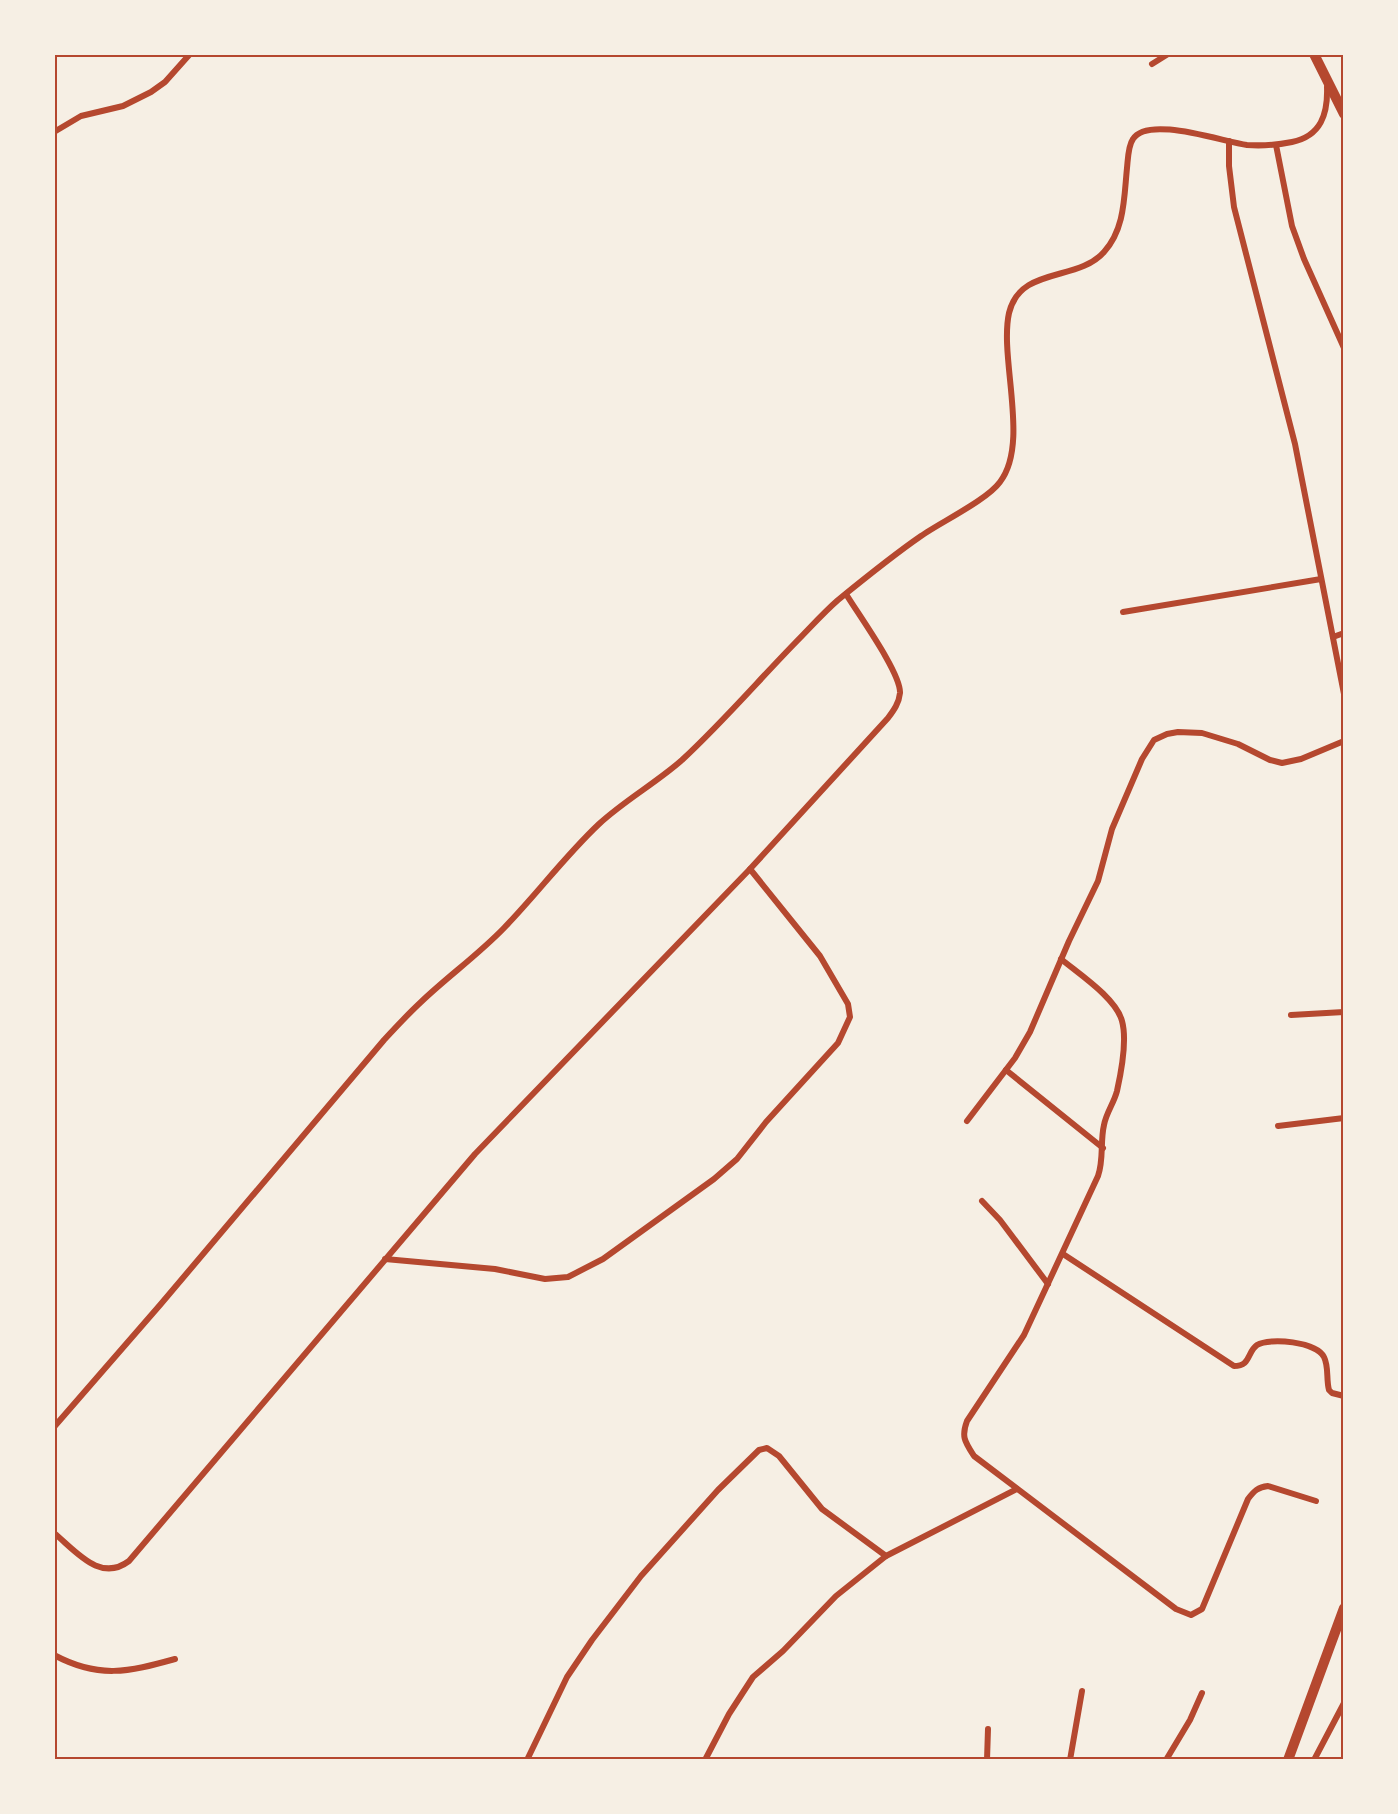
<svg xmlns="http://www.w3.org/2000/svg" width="1398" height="1814" font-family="Helvetica,sans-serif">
  <rect width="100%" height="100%" fill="#f6efe4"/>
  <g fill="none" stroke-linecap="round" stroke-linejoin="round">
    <!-- minor -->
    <g stroke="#b5482f" stroke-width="6">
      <polyline points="1152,64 1168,54"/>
      <polyline points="54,132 81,116 123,106 151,92 165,82 190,54"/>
      <polyline points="1229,141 1229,166 1234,207 1295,444 1344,694"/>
      <polyline points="1276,145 1292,226 1304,259 1344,348"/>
      <polyline points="1123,612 1321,579"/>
      <polyline points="1333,637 1344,633"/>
      <path d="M1061,959C1079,974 1116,998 1122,1021C1127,1039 1121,1073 1117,1091C1114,1103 1106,1113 1104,1125C1100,1142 1104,1159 1098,1176L1024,1335L967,1421C961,1437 965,1442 974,1456L1176,1609L1191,1615L1202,1609L1248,1499C1254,1491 1258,1487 1268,1486L1316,1501"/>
      <polyline points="1291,1015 1344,1012"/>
      <polyline points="1006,1070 1103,1148"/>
      <polyline points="967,1121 1015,1058 1030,1032 1069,941 1098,881 1112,829 1142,759 1154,740 1167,734 1178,732 1202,733 1238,744 1270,760 1282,763 1301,759 1344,741"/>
      <polyline points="1278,1126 1344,1118"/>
      <polyline points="982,1201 1000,1220 1048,1284"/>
      <path d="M1063,1254L1234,1366C1251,1366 1247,1352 1257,1345C1270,1337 1317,1342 1324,1357C1329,1367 1326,1379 1329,1390L1332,1393L1344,1396"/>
      <polyline points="385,1259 495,1269 545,1279 568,1277 603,1259 714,1179 737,1159 766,1122 838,1043 850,1017 848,1004 820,956 750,869"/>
      <path d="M54,1427L160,1305L384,1040C396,1027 408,1014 421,1002C447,977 478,955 504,928C537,894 565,856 599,824C625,800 656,783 682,760C722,723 758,681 796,642C810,628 823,613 838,600C865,578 892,556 921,536C941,522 987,500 1000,482C1030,443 999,359 1009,313C1020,266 1078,282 1104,252C1125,229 1124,197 1127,168C1128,159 1128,146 1133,139C1148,115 1223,142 1247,145C1262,146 1277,145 1292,142C1321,136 1328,114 1327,87"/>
      <path d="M54,1533C76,1551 100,1583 129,1561L475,1154L750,869L888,718C894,710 899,703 900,693C901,673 858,614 846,594"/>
      <path d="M54,1655C99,1679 128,1672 175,1659"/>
      <polyline points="527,1760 567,1677 592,1640 641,1576 718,1490 759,1450 767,1448 779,1456 822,1509 886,1556"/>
      <polyline points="705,1760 729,1714 753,1677 783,1651 836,1596 886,1556 1017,1489"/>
      <polyline points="987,1760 988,1729"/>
      <polyline points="1070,1760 1082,1691"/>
      <polyline points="1166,1760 1190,1720 1202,1693"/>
      <polyline points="1314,1760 1344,1703"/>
    </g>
    <!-- tertiary -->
    <g stroke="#b5482f" stroke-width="10">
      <polyline points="1314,54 1344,114"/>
      <polyline points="1288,1760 1344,1608"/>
    </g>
  </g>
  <!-- border -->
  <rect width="1398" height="1814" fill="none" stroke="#f6efe4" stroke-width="111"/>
  <rect x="56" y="56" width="1286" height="1702" fill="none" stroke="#b5482f" stroke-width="2"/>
</svg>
